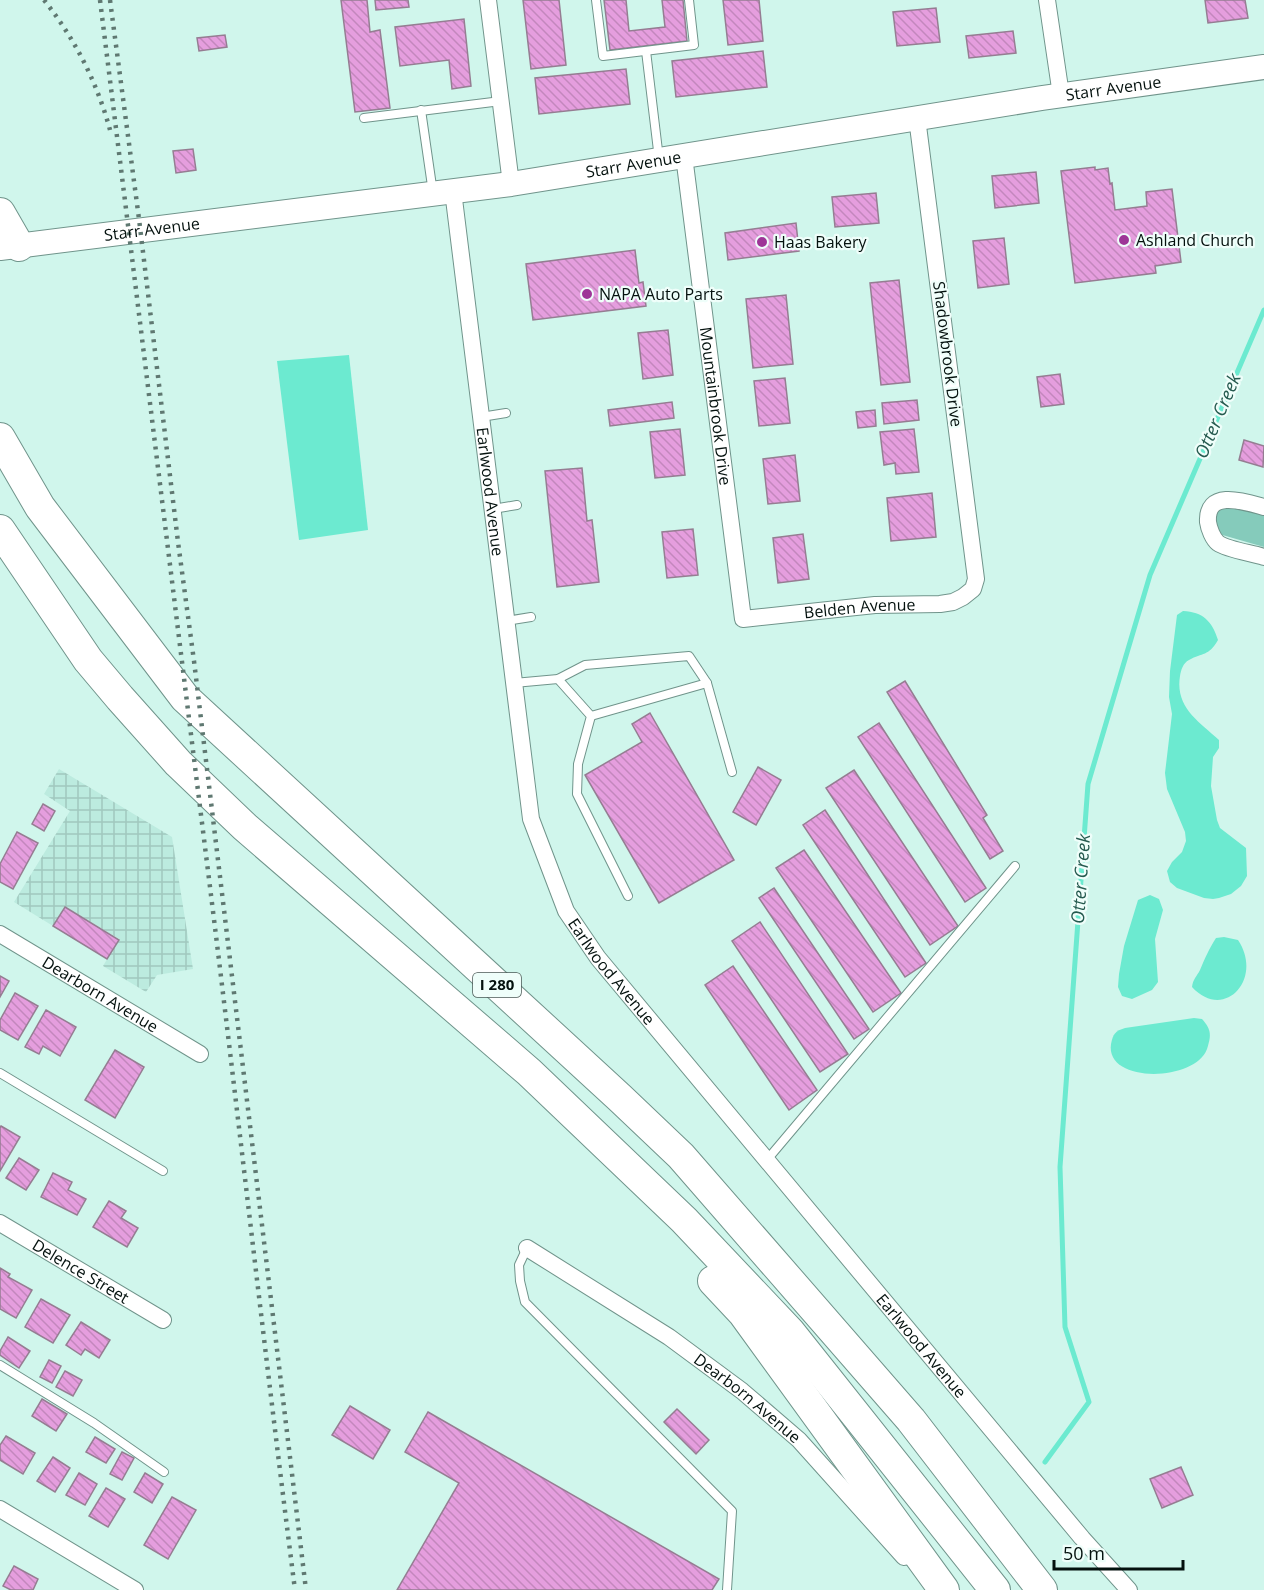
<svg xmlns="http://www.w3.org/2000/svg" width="1264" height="1590" font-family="'Open Sans',sans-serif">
  <defs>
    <pattern id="industrial-grid" width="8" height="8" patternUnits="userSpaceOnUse" patternTransform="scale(1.5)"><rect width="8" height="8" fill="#bcebdf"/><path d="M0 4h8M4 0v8" fill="none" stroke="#a0c8be"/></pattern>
    <pattern id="building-back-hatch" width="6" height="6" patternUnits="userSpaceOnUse" patternTransform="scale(1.5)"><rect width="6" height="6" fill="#e59ede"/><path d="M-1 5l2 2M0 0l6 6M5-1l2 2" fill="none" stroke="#c387bd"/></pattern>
  </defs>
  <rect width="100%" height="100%" fill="#d0f6ec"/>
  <!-- industrial -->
  <polygon fill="url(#industrial-grid)" points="59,769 172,837 193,969 157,975 146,992 103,966 119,939 66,907 53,926 14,902 70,811 44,794"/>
  <!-- grass -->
  <polygon fill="#85cbbb" points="1226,505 1264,514 1264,547 1219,534 1213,514"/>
  <!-- water -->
  <g fill="#6cead0">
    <polygon points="349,355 368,530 299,540 277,361"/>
    <path d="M1183,611C1203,612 1212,621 1218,640C1208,657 1203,652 1189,660C1183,663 1181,670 1180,676C1175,707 1198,721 1219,740V748L1213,757L1211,786L1217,820L1220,828L1246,848L1247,876L1241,886L1231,894L1219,898L1213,899L1204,898L1177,888L1170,882L1167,871L1172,862L1182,852L1186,841L1185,832L1167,789L1165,773L1172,714L1169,697L1170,671L1177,615Z"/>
    <polygon points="1150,895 1159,899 1163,910 1155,939 1158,982 1152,990 1132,999 1122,996 1118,987 1119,974 1124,946 1138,900"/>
    <path d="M1224,937L1238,940C1264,979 1224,1022 1192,987C1193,979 1197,976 1200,970C1205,958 1209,949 1216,938Z"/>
    <path d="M1194,1018L1202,1019C1212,1030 1211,1036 1207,1049C1195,1082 1105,1084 1111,1044C1113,1034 1115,1031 1125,1028Z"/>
  </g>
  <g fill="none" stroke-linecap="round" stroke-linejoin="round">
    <!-- stream -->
    <polyline stroke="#6cead0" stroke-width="5" points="1045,1462 1089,1402 1065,1327 1060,1167 1088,784 1150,575 1264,310"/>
  </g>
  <!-- building -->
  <g fill="url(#building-back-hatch)" stroke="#957d92" stroke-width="1.5">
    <polygon points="341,0 367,0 370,32 380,30 390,108 355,112"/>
    <polygon points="375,0 408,0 409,7 376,10"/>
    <polygon points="523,0 559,0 566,65 531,69"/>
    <polygon points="604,0 626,0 629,31 665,27 662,0 683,0 687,41 610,50"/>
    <polygon points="723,0 759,0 763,41 728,45"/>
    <polygon points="1205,0 1245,0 1248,18 1208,23"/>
    <polygon points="936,8 940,42 897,46 893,12"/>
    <polygon points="464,19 471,86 452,89 449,60 400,66 395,27"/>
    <polygon points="1013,31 1016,53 969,58 966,36"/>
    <polygon points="225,35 227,47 199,51 197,38"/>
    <polygon points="763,51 767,87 676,97 672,61"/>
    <polygon points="626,69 630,104 539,114 535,78"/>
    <polygon points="193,149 196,170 176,173 173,151"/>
    <polygon points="1095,167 1095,170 1108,168 1110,184 1112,183 1115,210 1147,206 1146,192 1172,189 1181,262 1155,266 1156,273 1075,283 1061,171"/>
    <polygon points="1036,172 1039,203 995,208 992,176"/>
    <polygon points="876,193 879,223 835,227 832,197"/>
    <polygon points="796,223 799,251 728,260 725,233"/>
    <polygon points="1004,238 1009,284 978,288 973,241"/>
    <polygon points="635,250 639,283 643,282 646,306 533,320 526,264"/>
    <polygon points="899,280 910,382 881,385 870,283"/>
    <polygon points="786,295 793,364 753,368 746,299"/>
    <polygon points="668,330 673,375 643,379 638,333"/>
    <polygon points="1060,374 1064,404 1041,407 1037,377"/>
    <polygon points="785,378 790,423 759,426 754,381"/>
    <polygon points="917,400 919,420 884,424 882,403"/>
    <polygon points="672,402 674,418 610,426 608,410"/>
    <polygon points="875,410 876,426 858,428 856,412"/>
    <polygon points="680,429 685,475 655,478 650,432"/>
    <polygon points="914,429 919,472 896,474 895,463 884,465 880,432"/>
    <polygon points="1244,440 1264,446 1263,467 1239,460"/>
    <polygon points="795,455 800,501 768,504 763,459"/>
    <polygon points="582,468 587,521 592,520 599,582 557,587 545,471"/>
    <polygon points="932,493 936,537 891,541 887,498"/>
    <polygon points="693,529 698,575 667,578 662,532"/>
    <polygon points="803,534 809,579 778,583 773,538"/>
    <polygon points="905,681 987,815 983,818 1003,851 990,859 887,692"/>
    <polygon points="650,713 734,860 659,903 585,775 642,742 632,724"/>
    <polygon points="879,723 986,888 965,902 858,737"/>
    <polygon points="758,767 781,780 756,825 733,812"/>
    <polygon points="854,770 958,926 930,945 826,788"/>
    <polygon points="43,804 55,811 44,831 32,824"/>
    <polygon points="825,810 926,963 905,977 803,825"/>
    <polygon points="17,832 38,843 13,889 0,882 0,864"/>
    <polygon points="804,850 901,993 873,1012 776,868"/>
    <polygon points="774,888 869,1029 854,1039 759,898"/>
    <polygon points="65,907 119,940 107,959 53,926"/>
    <polygon points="760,922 848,1054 820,1072 732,941"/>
    <polygon points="733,966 817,1090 789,1110 705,985"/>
    <polygon points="0,976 9,981 0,997"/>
    <polygon points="15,993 38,1006 18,1040 0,1030 0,1020"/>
    <polygon points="46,1010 76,1027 60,1056 43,1046 39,1054 25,1047"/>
    <polygon points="115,1050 144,1067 115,1118 85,1100"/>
    <polygon points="1,1126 20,1137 0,1171 0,1128"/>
    <polygon points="19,1158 39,1170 26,1190 6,1178"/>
    <polygon points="53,1173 72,1182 68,1190 86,1199 77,1215 41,1197"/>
    <polygon points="109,1201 126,1211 121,1218 138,1228 127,1247 93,1227"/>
    <polygon points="0,1268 10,1274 8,1277 32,1290 16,1318 0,1309"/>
    <polygon points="41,1299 70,1315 53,1343 25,1327"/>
    <polygon points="81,1322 110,1340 99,1358 85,1349 81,1355 66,1345"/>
    <polygon points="8,1337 30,1351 19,1368 0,1355 0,1351"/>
    <polygon points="49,1360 61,1366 52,1383 40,1377"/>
    <polygon points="65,1371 82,1380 73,1396 56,1387"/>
    <polygon points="42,1399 67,1414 56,1431 32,1416"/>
    <polygon points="350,1406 390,1430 373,1459 332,1435"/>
    <polygon points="677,1409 709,1440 696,1454 664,1422"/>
    <polygon points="428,1412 719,1579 712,1590 397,1590 459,1483 405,1452"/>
    <polygon points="6,1436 35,1453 23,1474 0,1460 0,1445"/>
    <polygon points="95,1437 115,1449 106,1463 86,1452"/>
    <polygon points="122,1452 134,1458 122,1480 110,1474"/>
    <polygon points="53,1457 70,1468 55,1492 37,1481"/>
    <polygon points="1181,1467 1193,1495 1162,1508 1150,1479"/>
    <polygon points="79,1473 97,1484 85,1505 66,1495"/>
    <polygon points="145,1473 163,1484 152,1503 134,1492"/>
    <polygon points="106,1488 125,1499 108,1527 89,1516"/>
    <polygon points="172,1497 196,1510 168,1559 144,1545"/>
    <polygon points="14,1566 38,1579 33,1590 11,1590 3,1586"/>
  </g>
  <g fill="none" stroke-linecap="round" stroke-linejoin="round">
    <defs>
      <g id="lane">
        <polyline points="596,0 603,56 694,45 689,0"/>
        <polyline points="646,51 659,159"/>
        <polyline points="421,110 433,193"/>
        <polyline points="364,118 501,101"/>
        <polyline points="481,417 506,413"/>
        <polyline points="493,509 517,505"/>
        <polyline points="506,621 531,617"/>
        <polyline points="558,679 591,716 578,764 577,794 628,896"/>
        <polyline points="514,683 558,679 585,665 689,656 707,683 732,772"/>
        <polyline points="591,716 707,683"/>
        <polyline points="0,1073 163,1171"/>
        <polyline points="766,1161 1015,866"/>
        <polyline points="527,1248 519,1265 520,1281 525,1302 732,1511 727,1590"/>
        <polyline points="0,1365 94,1423 164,1472"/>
      </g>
      <g id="street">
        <polyline points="488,0 511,184"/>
        <polyline points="1047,0 1061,95"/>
        <path id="s1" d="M684,156L743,619L875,605L940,604L953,602L963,597L973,589L976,579L917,118"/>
        <path id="s2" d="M453,191L531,819L566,911L598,958L1082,1538L1129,1590"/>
        <path d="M1264,507C1246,502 1206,488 1208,522C1209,529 1213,539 1218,543C1228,550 1252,553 1264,557"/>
        <path id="s3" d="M0,934L200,1054"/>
        <path id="s4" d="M0,1223L163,1320"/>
        <path id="s5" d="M527,1248L669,1337L742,1391L799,1440L904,1557"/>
        <polyline points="0,1509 135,1590"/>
      </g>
      <g id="secondary">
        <path id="s6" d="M0,248L511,184L1042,98L1264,67"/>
      </g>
      <g id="highway">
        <polyline points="0,213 19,246"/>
        <polyline points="0,438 40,507 185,698 620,1098 681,1156 911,1420 1042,1590"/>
        <polyline points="0,530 88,660 120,698 178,763 245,827 529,1072 684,1220 790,1332 995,1590"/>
        <polyline points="713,1281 743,1313 944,1590"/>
      </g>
    </defs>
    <!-- lane casing -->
    <use href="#lane" stroke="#70948b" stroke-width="10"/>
    <!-- street casing -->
    <use href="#street" stroke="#70948b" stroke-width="18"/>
    <!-- secondary casing -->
    <use href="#secondary" stroke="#70948b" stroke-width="26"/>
    <!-- highway casing -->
    <use href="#highway" stroke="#70948b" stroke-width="32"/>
    <!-- lane -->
    <use href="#lane" stroke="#fff" stroke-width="8"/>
    <!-- street -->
    <use href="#street" stroke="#fff" stroke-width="16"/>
    <!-- secondary -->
    <use href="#secondary" stroke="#fff" stroke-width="24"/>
    <!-- highway -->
    <use href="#highway" stroke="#fff" stroke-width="30"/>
    <!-- rail -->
    <g stroke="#5f7871" stroke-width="4.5" stroke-dasharray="3 6" stroke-linecap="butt">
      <path d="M44,0C75,39 97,82 110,130"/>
      <path d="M100,0C137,296 173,591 210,887C239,1121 265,1356 295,1590"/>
      <polyline points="110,0 139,219 178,542 194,661 306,1590"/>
    </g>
  </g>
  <!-- markers -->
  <g fill="#9d3597" stroke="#effefa" stroke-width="2">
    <circle cx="1124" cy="240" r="6"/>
    <circle cx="762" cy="242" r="6"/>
    <circle cx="587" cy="294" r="6"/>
  </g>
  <g text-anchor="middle" stroke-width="4.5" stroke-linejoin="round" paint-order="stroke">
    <!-- shield labels -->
    <rect fill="#effefa" stroke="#4a5855" stroke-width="1.5" x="473" y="973" width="48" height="24" rx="4.5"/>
    <g font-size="15" font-weight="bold" fill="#04110e">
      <text x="497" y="990">I 280</text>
    </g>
    <!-- street labels -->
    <g font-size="16" fill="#04110e" stroke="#effefa">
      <text dy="6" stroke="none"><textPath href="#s6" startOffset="1125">Starr Avenue</textPath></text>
      <text dy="6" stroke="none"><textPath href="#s6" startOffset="639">Starr Avenue</textPath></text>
      <text dy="6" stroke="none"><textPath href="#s6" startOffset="153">Starr Avenue</textPath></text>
      <text transform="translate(948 354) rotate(83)" y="6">Shadowbrook Drive</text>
      <text dy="6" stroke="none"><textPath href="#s1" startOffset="252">Mountainbrook Drive</textPath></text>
      <text dy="6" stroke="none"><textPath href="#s2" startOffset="303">Earlwood Avenue</textPath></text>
      <text dy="6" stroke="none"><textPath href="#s1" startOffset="584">Belden Avenue</textPath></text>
      <text dy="6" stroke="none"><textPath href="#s2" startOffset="807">Earlwood Avenue</textPath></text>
      <text dy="6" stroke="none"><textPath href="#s3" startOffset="117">Dearborn Avenue</textPath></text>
      <text dy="6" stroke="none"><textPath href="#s4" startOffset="94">Delence Street</textPath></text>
      <text dy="6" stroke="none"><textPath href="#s2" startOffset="1293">Earlwood Avenue</textPath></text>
      <text dy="6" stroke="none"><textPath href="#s5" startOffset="267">Dearborn Avenue</textPath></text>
    </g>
    <!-- poi labels -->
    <g font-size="16" fill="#04110e" stroke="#effefa" text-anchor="start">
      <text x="1136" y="246">Ashland Church</text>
      <text x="774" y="248">Haas Bakery</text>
      <text x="599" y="300">NAPA Auto Parts</text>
    </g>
    <!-- water labels -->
    <g font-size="18" font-style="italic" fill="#255a4f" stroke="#effefa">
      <text transform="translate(1218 416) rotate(-67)" y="6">Otter Creek</text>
      <text transform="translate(1081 879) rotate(-86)" y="6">Otter Creek</text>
    </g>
  </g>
  <!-- scale -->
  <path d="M1054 1560v9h129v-9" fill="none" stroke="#04110e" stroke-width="3"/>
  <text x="1063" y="1560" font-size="18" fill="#04110e" stroke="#effefa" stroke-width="4.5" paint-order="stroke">50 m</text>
</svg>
